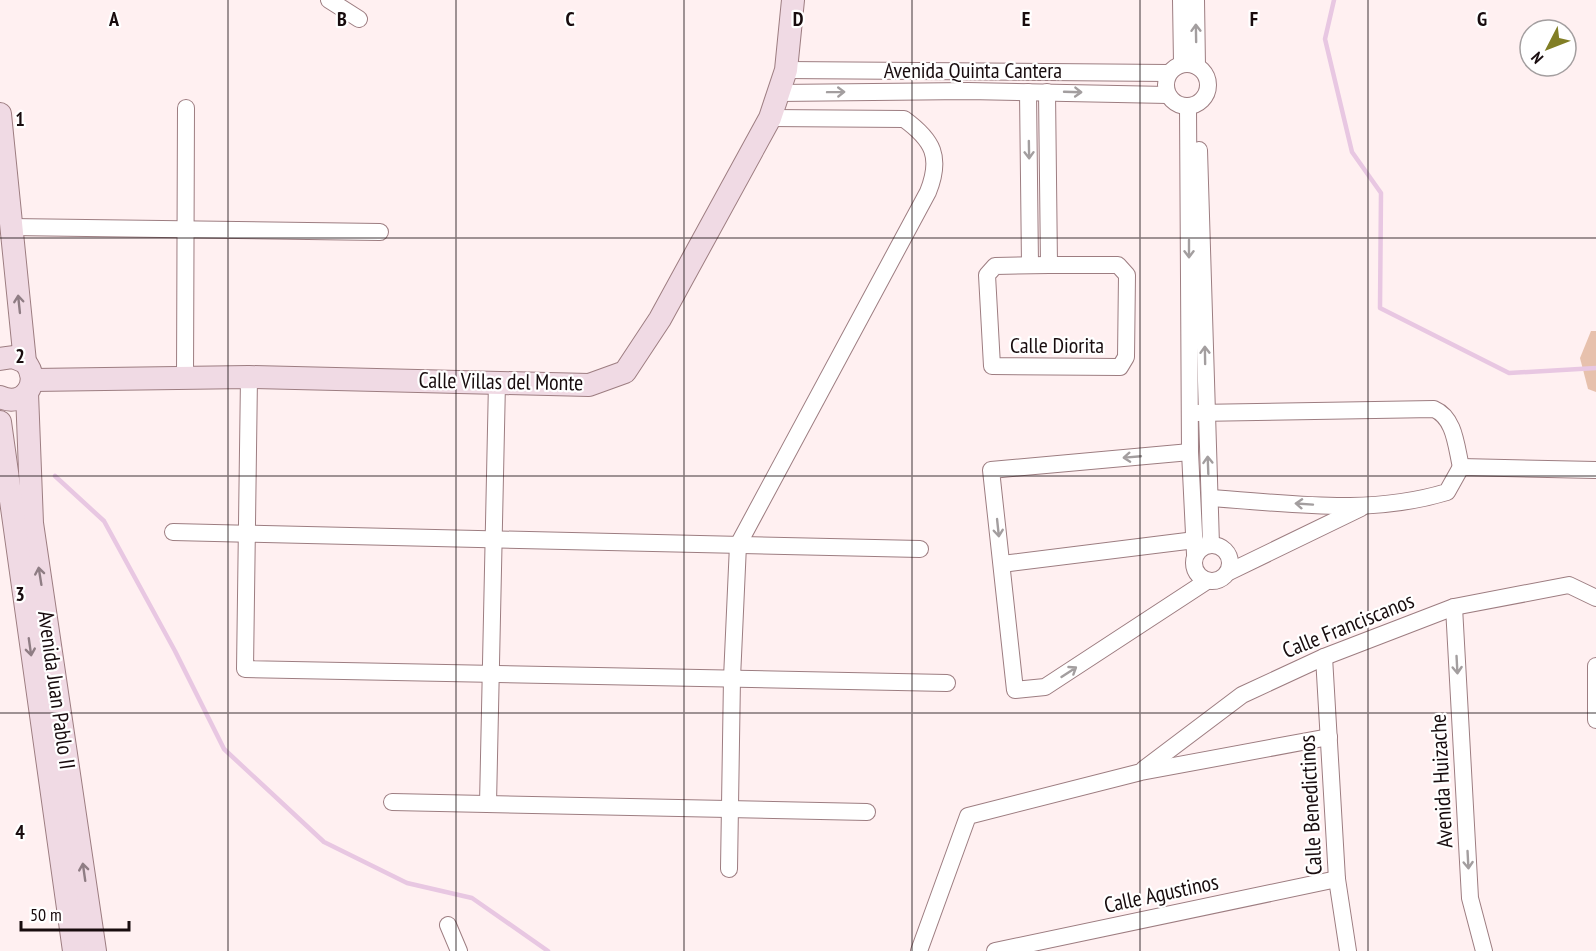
<svg xmlns="http://www.w3.org/2000/svg" width="1596" height="951" font-family="'PT Sans Narrow',sans-serif">
  <rect width="100%" height="100%" fill="#fff0f1"/>
  <!-- green -->
  <polygon fill="#e7c1ad" points="1591,331 1596,331 1596,392 1588,389 1580,358"/>
  <g fill="none" stroke-linecap="round" stroke-linejoin="round">
    <!-- stream -->
    <g stroke="#e8c7e2" stroke-width="4.5">
      <polyline points="1334,0 1325,39 1352,152 1381,193 1380,308 1509,373 1596,368"/>
      <polyline points="55,476 104,521 175,651 224,749 324,842 407,883 472,898 548,951"/>
    </g>
    <defs>
      <g id="street">
        <polyline points="329,0 359,19"/>
        <polyline points="1181,0 1182,63"/>
        <polyline points="1196,0 1197,66"/>
        <circle cx="1187" cy="85" r="21"/>
        <polyline points="786,70 1169,73"/>
        <polyline points="1028,92 1030,265"/>
        <polyline points="1047,92 1049,265"/>
        <polyline points="778,93 968,91 1168,95"/>
        <polyline points="1188,106 1190,452 1195,554"/>
        <polyline points="1199,150 1211,545"/>
        <polyline points="11,227 380,232"/>
        <polygon points="1049,265 1118,265 1127,275 1126,357 1120,367 992,366 987,275 995,266"/>
        <polyline points="249,377 245,669 947,683"/>
        <polyline points="185,378 186,108"/>
        <path d="M1196,413L1434,409C1455,418 1456,446 1461,467"/>
        <polyline points="1190,452 991,470 1015,690 1045,687 1207,581"/>
        <path d="M1210,498C1290,503 1368,516 1447,492L1461,467L1596,470"/>
        <polyline points="173,532 920,549"/>
        <circle cx="1212" cy="563" r="18"/>
        <polyline points="1002,564 1195,540"/>
        <polyline points="1229,572 1361,508"/>
        <polyline points="1454,607 1470,898 1484,951"/>
        <polyline points="1324,657 1337,879 1348,951"/>
        <polyline points="1596,666 1596,720"/>
        <polyline points="1144,769 1242,695 1324,657 1454,607 1569,585 1596,598"/>
        <polyline points="392,802 867,812"/>
        <polyline points="488,804 497,382"/>
        <path d="M729,869L732,678L738,545L928,192C942,157 933,140 904,119L770,118"/>
        <polyline points="448,925 459,951"/>
        <polyline points="919,951 968,816 1141,772 1329,737"/>
        <polyline points="995,951 1337,879"/>
      </g>
      <g id="secondary">
        <polyline points="0,114 25,362"/>
        <path d="M0,359L13,357L25,362C42,382 24,408 0,397"/>
        <polyline points="33,380 249,377 589,385 625,372 660,319 770,118 786,70 793,0"/>
        <polyline points="27,393 32,523 95,951"/>
        <polyline points="0,422 74,951"/>
      </g>
    </defs>
    <!-- street casing -->
    <use href="#street" stroke="#9d7d81" stroke-width="18"/>
    <!-- secondary casing -->
    <use href="#secondary" stroke="#9d7d81" stroke-width="24"/>
    <!-- street -->
    <use href="#street" stroke="#fff" stroke-width="16"/>
    <!-- secondary -->
    <use href="#secondary" stroke="#f0dae4" stroke-width="22"/>
  </g>
  <!-- one-way arrows -->
  <defs><path id="oneway-shaft" d="M-6 0H5M1.5-3L5.5 0L1.5 3" fill="none" stroke-width="1.6" stroke-linecap="round" stroke-linejoin="round" transform="scale(1.5)"/></defs>
  <g stroke="#a39e9f">
    <use href="#oneway-shaft" transform="translate(1196 33) rotate(-91)"/>
    <use href="#oneway-shaft" transform="translate(836 92) rotate(-1)"/>
    <use href="#oneway-shaft" transform="translate(1073 92) rotate(2)"/>
    <use href="#oneway-shaft" transform="translate(1029 150) rotate(89)"/>
    <use href="#oneway-shaft" transform="translate(1189 249) rotate(90)"/>
    <use href="#oneway-shaft" transform="translate(1205 355) rotate(-91)"/>
    <use href="#oneway-shaft" transform="translate(1132 457) rotate(175)"/>
    <use href="#oneway-shaft" transform="translate(1208 465) rotate(-92)"/>
    <use href="#oneway-shaft" transform="translate(1304 504) rotate(-176)"/>
    <use href="#oneway-shaft" transform="translate(998 528) rotate(84)"/>
    <use href="#oneway-shaft" transform="translate(1457 665) rotate(87)"/>
    <use href="#oneway-shaft" transform="translate(1069 672) rotate(-33)"/>
    <use href="#oneway-shaft" transform="translate(1468 860) rotate(87)"/>
  </g>
  <g stroke="#8f7d84">
    <use href="#oneway-shaft" transform="translate(19 304) rotate(-96)"/>
    <use href="#oneway-shaft" transform="translate(40 576) rotate(-99)"/>
    <use href="#oneway-shaft" transform="translate(30 647) rotate(82)"/>
    <use href="#oneway-shaft" transform="translate(84 872) rotate(-98)"/>
  </g>
  <!-- grid -->
  <path fill="none" stroke="#180c0e" stroke-width="1.5" stroke-opacity="0.55" d="M228,0V951M456,0V951M684,0V951M912,0V951M1140,0V951M1368,0V951M0,238H1596M0,476H1596M0,713H1596"/>
  <g text-anchor="middle" stroke-width="4.5" stroke-linejoin="round" paint-order="stroke">
    <!-- street labels -->
    <g font-size="22" fill="#180c0e" stroke="#fff">
      <text x="973" y="78">Avenida Quinta Cantera</text>
      <text x="1057" y="353">Calle Diorita</text>
      <text transform="translate(501 381) rotate(1)" y="8">Calle Villas del Monte</text>
      <text transform="translate(1348 625) rotate(-22)" y="8">Calle Franciscanos</text>
      <text transform="translate(57 690) rotate(82)" y="8">Avenida Juan Pablo II</text>
      <text transform="translate(1441 781) rotate(-93)" y="8">Avenida Huizache</text>
      <text transform="translate(1310 805) rotate(-93)" y="8">Calle Benedictinos</text>
      <text transform="translate(1161 893) rotate(-12)" y="8">Calle Agustinos</text>
    </g>
  </g>
  <g font-size="20" text-anchor="middle" font-weight="bold" fill="#180c0e" stroke="#fff" stroke-width="4.5" stroke-linejoin="round" paint-order="stroke">
    <text x="114" y="26">A</text>
    <text x="342" y="26">B</text>
    <text x="570" y="26">C</text>
    <text x="798" y="26">D</text>
    <text x="1026" y="26">E</text>
    <text x="1254" y="26">F</text>
    <text x="1482" y="26">G</text>
    <text x="20" y="126">1</text>
    <text x="20" y="363">2</text>
    <text x="20" y="601">3</text>
    <text x="20" y="839">4</text>
  </g>
  <!-- north arrow -->
  <g transform="translate(1548 48) rotate(228)"><circle r="28" fill="#ffffff" stroke="#a39e9f" stroke-width="1.5"/>
  <path d="M0-4.5L10 22L0 15L-10 22Z" fill="#817e25"/>
  <text y="-9" font-size="16" font-weight="bold" text-anchor="middle" fill="#180c0e">N</text>
  </g>
  <!-- scale -->
  <path d="M21 921v9h108v-9" fill="none" stroke="#180c0e" stroke-width="3"/>
  <text x="30" y="921" font-size="18" fill="#180c0e" stroke="#ffffff" stroke-width="4.5" paint-order="stroke">50 m</text>
</svg>
